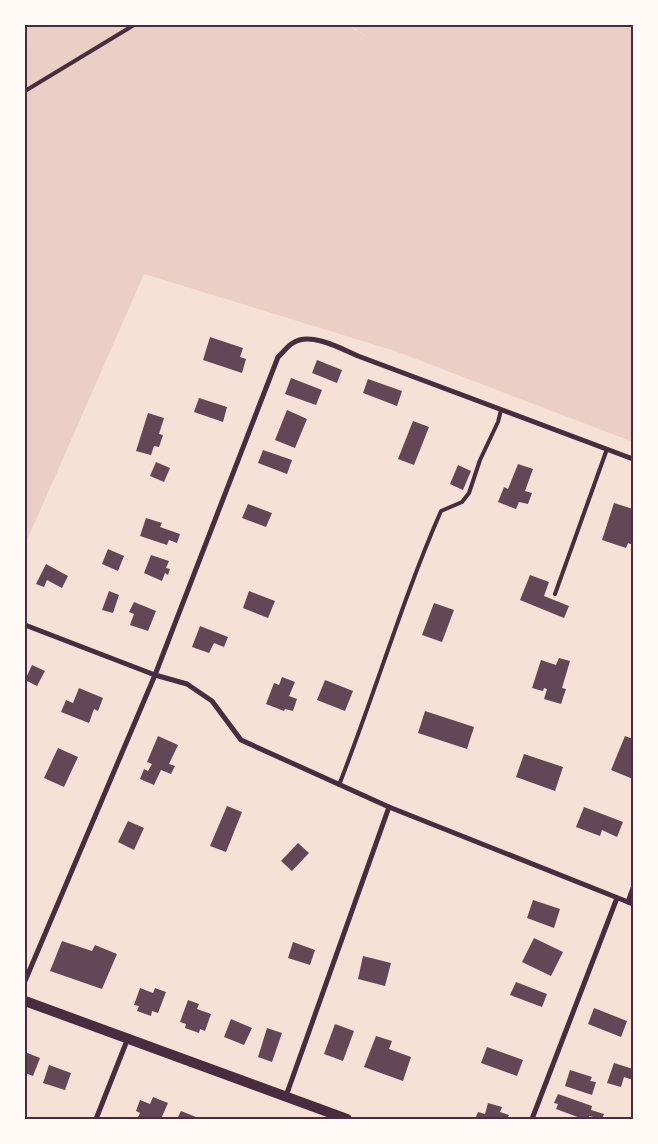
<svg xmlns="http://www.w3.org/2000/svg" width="658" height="1144" font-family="Arial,sans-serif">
  <rect width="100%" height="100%" fill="#f7e1d7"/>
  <!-- green -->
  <polygon fill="#ebcfc5" points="25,25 348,25 368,38 350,25 633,25 633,442 395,351 144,274 25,545"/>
  <!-- building -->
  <g fill="#644757">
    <polygon points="210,337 243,348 240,357 246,359 242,373 203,360"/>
    <polygon points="317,360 342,370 337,383 312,373"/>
    <polygon points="291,378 322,390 316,405 285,394"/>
    <polygon points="368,379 402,391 397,406 363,393"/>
    <polygon points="199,398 227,407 223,422 194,412"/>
    <polygon points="287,410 307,419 295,448 275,440"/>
    <polygon points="148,413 164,418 159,434 163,435 159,447 154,446 151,455 136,451"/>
    <polygon points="413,421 429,427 414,465 398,459"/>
    <polygon points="263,450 292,460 287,474 258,463"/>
    <polygon points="156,462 170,468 164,482 150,476"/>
    <polygon points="518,464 533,469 525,491 532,493 528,504 519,502 516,509 498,502 504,487 508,489"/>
    <polygon points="458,465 471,471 463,490 450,484"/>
    <polygon points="614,503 633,509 633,530 631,536 633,536 633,545 628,543 626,548 602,540"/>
    <polygon points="248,504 272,513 266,527 242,518"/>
    <polygon points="146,518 162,523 160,527 180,534 177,543 169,540 167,545 140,536"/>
    <polygon points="108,549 124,556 118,571 102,564"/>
    <polygon points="151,555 169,561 166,568 170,569 168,575 165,573 162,581 144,573"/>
    <polygon points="46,564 68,576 62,588 47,580 44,587 36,584"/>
    <polygon points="530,575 549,582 544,596 569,606 564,618 520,600"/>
    <polygon points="109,591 119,595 113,613 102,610"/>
    <polygon points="249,591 275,601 268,618 243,608"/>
    <polygon points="134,602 156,611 148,631 130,625 134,614 129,612"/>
    <polygon points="434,603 454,610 442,642 422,635"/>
    <polygon points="200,626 228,637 224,647 214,643 209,653 192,647"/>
    <polygon points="559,658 570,661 562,688 566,689 561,704 544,699 547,689 544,688 543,691 532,688 541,660 556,665"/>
    <polygon points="32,665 45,671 37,686 25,680"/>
    <polygon points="282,677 295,682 289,696 297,699 293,711 285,709 284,711 266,704 274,683 279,685"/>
    <polygon points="325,680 353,691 345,711 317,700"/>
    <polygon points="79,688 103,698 98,711 94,709 89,723 61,712 66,700 73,703"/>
    <polygon points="425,711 474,727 467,749 418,733"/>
    <polygon points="158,736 178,745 169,764 175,766 171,774 161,770 154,785 140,779 144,769 148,771 152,764 147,762"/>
    <polygon points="625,736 633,739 633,779 611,770"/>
    <polygon points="58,748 78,757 64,787 44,778"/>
    <polygon points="524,754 563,767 555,791 516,777"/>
    <polygon points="227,806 242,812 226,852 210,846"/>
    <polygon points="584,807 623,822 617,837 602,830 600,836 576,827"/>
    <polygon points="128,821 144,828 134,850 118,842"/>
    <polygon points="298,843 309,853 292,871 281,861"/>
    <polygon points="533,900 560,909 554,928 527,918"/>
    <polygon points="534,938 563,952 551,976 522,962"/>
    <polygon points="62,941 92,951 95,945 117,954 102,989 50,971"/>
    <polygon points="293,942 315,950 310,965 288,958"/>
    <polygon points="363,956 391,963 385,986 358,979"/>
    <polygon points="516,982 547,994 542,1007 510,995"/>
    <polygon points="140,988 153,993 155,988 166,992 158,1013 152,1011 151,1016 137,1011 139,1006 134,1005"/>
    <polygon points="188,1000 199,1004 197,1009 211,1014 205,1031 200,1029 199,1033 185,1028 186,1024 180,1022"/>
    <polygon points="594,1008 627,1021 621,1037 588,1024"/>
    <polygon points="231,1019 252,1028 244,1045 224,1037"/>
    <polygon points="335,1024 354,1031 343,1061 324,1054"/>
    <polygon points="267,1028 282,1033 272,1062 258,1057"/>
    <polygon points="376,1036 392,1041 389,1049 411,1057 403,1081 364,1067"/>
    <polygon points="487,1047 523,1060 517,1076 481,1063"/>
    <polygon points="25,1052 40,1058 33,1076 25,1073"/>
    <polygon points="614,1063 633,1069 633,1080 624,1077 621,1087 607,1083"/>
    <polygon points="49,1065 71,1073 65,1090 43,1083"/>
    <polygon points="570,1070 592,1077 590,1081 596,1082 592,1095 565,1086"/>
    <polygon points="558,1094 592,1106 591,1110 604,1114 602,1119 589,1116 589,1119 583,1119 556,1109 558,1104 554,1103"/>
    <polygon points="153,1097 168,1103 161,1119 137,1119 140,1113 136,1111 140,1100 150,1104"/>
    <polygon points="488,1103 502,1107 500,1112 509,1115 507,1119 475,1119 478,1112 485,1114"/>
    <polygon points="181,1111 201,1119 177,1119"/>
  </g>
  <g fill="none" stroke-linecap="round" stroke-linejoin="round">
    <!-- service -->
    <g stroke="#4a2c40" stroke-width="4">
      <polyline points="25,91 134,25"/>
      <polyline points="555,594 607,449"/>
      <path d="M339,785C375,694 402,600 441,511L462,502L469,493L480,460L498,422L501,410"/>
    </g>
    <!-- minor -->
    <g stroke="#4a2c40" stroke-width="5">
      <polyline points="25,625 155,675 187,684 212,701 241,740 389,807 633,904"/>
      <polyline points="628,902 633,888"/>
      <path d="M25,981L155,675L278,357C283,353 287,346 293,343C310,331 342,349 358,356L633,459"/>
      <polyline points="286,1096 389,807"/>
      <polyline points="96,1119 128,1038"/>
      <polyline points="532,1119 617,898"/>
    </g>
    <!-- secondary -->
    <polyline stroke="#4a2c40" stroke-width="10" points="25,1001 347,1119"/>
  </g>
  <!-- border -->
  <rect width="658" height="1144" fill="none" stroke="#fffaf5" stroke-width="52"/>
  <rect x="26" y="26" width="606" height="1092" fill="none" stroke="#4a2c40" stroke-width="2"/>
</svg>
